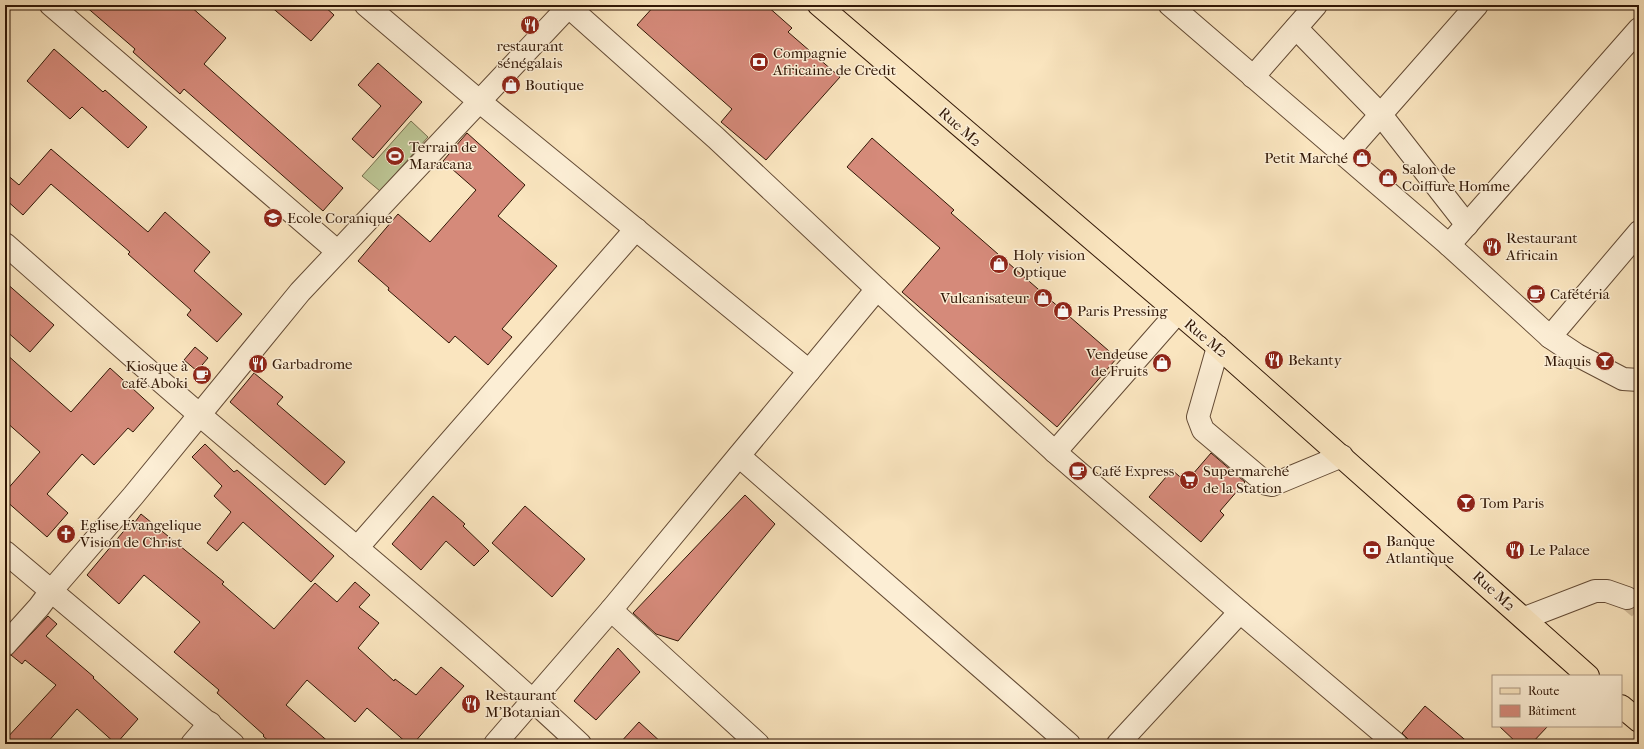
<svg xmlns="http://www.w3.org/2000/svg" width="1644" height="749" font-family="'IM FELL French Canon',serif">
  <rect width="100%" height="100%" fill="#fae5bf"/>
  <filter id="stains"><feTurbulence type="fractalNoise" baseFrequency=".005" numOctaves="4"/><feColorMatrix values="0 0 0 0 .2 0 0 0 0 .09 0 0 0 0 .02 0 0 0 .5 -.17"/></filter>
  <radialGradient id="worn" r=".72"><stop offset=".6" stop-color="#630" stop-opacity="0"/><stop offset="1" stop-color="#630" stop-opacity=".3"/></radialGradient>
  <!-- green -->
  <polygon fill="#bcc594" stroke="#766e4d" points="411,121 428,137 380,191 362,176"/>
  <!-- building -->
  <g fill="#d58a7a" stroke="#311706">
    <polygon points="84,5 189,5 226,38 204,64 343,188 323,211 184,89 180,94 133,52 135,49"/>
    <polygon points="269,5 323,5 334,15 311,41"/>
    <polygon points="655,5 766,5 792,28 788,32 840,77 766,160 721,122 732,109 637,25"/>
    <polygon points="54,49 103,92 105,90 147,127 128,148 82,107 70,119 27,81"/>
    <polygon points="378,63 422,102 373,158 352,139 381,106 358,85"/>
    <polygon points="467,133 525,185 498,216 557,266 502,329 512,337 488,365 455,336 449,343 388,290 389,288 358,261 398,214 430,242 476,190 443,161"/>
    <polygon points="872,138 954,210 951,213 1117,358 1057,427 902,292 940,248 847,167"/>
    <polygon points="51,149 148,232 165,212 210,252 194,271 242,314 217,342 187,315 191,310 128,254 130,252 51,184 23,215 5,199 5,173 19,185"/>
    <polygon points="5,282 54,325 30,352 5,330"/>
    <polygon points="195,347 208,358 197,371 184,360"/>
    <polygon points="5,353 71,412 110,368 154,408 133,432 128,428 94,465 82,454 47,494 68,513 47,537 5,500 5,492 40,452 5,421"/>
    <polygon points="254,373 283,397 277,404 345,462 325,485 230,402"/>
    <polygon points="205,444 234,472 237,470 334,556 311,582 243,522 217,551 207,543 231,512 214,496 222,486 192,457"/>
    <polygon points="1211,453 1245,482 1220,511 1224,515 1201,542 1149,497 1172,470 1186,482"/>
    <polygon points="745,495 775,524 678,641 656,634 633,613"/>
    <polygon points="433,496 465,524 463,526 489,551 474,566 446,541 421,570 392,544"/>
    <polygon points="525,506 585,559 552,597 492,543"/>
    <polygon points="141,514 224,582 222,584 274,629 315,583 337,602 355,582 370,595 359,607 379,623 358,648 394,681 395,679 416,695 441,667 464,686 413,744 408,744 367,708 355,722 307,680 286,705 331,744 272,744 263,736 264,735 217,693 219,690 174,652 200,622 144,575 119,604 87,575 133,520 135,522"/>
    <polygon points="48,616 57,624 46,636 94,677 93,678 138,719 116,744 77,709 46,744 5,744 5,740 56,685 25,660 22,664 11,655"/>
    <polygon points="618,648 640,672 596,720 574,701"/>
    <polygon points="1425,706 1470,744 1408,744 1408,739 1402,733"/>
    <polygon points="639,722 663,744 619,744"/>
    <polygon points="1499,726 1548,726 1531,744 1518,744"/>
  </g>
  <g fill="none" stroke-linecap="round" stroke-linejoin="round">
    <!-- minor-tunnel -->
    <polyline stroke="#d2bc9a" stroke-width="22" stroke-dasharray="22 11" stroke-linecap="butt" points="1627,598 1639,608"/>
    <defs>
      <g id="minor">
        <polyline points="51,5 337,251"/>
        <polyline points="366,5 479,101 809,371"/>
        <polyline points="1170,5 1449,245 1550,337 1577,355 1623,379 1639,380"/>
        <polyline points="569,7 716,138 877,289 1055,452 1240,612 1396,744"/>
        <polyline points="1296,28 1381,115 1467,225"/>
        <polyline points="1253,77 1316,5"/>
        <polyline points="1345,155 1477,5"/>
        <path d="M5,244C70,301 135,360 201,416C328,524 458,630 580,744"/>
        <polyline points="1449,245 1639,29"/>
        <polyline points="1550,337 1639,232"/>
        <polyline points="1218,347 1198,417 1203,430 1267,484 1272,485 1342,456"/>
        <polyline points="1055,452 1177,313"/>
        <polyline points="739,456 1069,744"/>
        <polyline points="357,548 636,229"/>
        <polyline points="5,552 233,744"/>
        <polyline points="611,610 758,744"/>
        <polyline points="1525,618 1595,591 1607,591 1627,598"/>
        <polyline points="5,645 39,607 51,591 133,496 300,292 570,5"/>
        <polyline points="192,744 210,723"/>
        <polyline points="495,744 611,610 877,289"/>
        <polyline points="1118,744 1240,612"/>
      </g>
      <g id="major">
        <polyline points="819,5 1218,347 1588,676"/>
        <polyline points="1621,706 1639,721"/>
      </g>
    </defs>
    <!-- minor casing -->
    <use href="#minor" stroke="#634a34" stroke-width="24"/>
    <!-- major casing -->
    <use href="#major" stroke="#311706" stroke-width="24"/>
    <!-- minor -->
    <use href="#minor" stroke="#fceed5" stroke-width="22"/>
    <!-- major -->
    <use href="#major" stroke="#fae5bf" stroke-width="22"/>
  </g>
  <!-- icons -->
  <defs>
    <symbol id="restaurant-disc" viewBox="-11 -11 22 22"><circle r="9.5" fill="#8f2418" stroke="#fceed5"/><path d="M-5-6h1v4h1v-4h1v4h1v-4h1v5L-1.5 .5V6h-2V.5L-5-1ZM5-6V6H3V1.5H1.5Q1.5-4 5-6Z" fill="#fff"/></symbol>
    <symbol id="bank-disc" viewBox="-11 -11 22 22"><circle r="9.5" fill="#8f2418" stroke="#fceed5"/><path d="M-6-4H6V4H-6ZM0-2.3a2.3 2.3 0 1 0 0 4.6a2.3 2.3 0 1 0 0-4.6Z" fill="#fff"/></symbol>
    <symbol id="shop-disc" viewBox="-11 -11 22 22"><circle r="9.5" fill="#8f2418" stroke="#fceed5"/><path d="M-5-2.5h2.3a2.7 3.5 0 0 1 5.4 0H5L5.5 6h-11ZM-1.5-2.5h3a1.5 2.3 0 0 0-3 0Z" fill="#fff"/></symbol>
    <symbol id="stadium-disc" viewBox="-11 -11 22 22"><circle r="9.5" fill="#8f2418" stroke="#fceed5"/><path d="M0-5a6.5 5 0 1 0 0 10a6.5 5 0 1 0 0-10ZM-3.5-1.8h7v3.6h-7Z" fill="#fff"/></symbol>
    <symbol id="school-disc" viewBox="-11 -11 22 22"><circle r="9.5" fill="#8f2418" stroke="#fceed5"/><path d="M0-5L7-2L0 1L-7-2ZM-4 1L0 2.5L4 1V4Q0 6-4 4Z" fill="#fff"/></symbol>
    <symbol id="cafe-disc" viewBox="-11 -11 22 22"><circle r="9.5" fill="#8f2418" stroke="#fceed5"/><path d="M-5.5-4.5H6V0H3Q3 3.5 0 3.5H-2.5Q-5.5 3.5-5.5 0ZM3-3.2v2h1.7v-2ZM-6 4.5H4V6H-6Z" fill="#fff"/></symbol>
    <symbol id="bar-disc" viewBox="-11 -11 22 22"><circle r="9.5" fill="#8f2418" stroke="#fceed5"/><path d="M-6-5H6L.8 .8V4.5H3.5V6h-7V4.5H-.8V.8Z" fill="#fff"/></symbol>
    <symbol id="supermarket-disc" viewBox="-11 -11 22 22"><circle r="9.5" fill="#8f2418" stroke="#fceed5"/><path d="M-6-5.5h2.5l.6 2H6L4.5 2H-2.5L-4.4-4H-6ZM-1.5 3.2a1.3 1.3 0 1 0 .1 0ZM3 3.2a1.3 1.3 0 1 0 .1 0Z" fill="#fff"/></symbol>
    <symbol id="church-disc" viewBox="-11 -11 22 22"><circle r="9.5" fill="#8f2418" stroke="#fceed5"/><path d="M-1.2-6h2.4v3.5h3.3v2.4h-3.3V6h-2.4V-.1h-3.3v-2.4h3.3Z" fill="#fff"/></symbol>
  </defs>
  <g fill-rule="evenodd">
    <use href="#restaurant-disc" x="519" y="14" width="22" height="22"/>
    <use href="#bank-disc" x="748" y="51" width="22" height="22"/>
    <use href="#shop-disc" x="500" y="74" width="22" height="22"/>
    <use href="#stadium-disc" x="384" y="145" width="22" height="22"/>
    <use href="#shop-disc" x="1351" y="147" width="22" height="22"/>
    <use href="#shop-disc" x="1377" y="167" width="22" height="22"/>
    <use href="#school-disc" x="262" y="207" width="22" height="22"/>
    <use href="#restaurant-disc" x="1481" y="236" width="22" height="22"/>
    <use href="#shop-disc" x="988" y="253" width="22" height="22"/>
    <use href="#cafe-disc" x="1525" y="283" width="22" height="22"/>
    <use href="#shop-disc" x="1032" y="287" width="22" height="22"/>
    <use href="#shop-disc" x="1052" y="300" width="22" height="22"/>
    <use href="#restaurant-disc" x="1263" y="349" width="22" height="22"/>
    <use href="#bar-disc" x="1594" y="350" width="22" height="22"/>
    <use href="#shop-disc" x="1151" y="352" width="22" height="22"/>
    <use href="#restaurant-disc" x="247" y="353" width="22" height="22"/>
    <use href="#cafe-disc" x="191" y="364" width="22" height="22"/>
    <use href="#cafe-disc" x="1067" y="460" width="22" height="22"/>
    <use href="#supermarket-disc" x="1178" y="469" width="22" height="22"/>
    <use href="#bar-disc" x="1455" y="492" width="22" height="22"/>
    <use href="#church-disc" x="55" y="523" width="22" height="22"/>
    <use href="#bank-disc" x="1361" y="539" width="22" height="22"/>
    <use href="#restaurant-disc" x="1504" y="539" width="22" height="22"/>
    <use href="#restaurant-disc" x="460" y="693" width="22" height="22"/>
  </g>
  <g text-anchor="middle" stroke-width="3" stroke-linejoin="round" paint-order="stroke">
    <!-- poi labels -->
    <g font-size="15" fill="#311706" stroke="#fceed5" text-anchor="start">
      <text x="530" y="51" text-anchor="middle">restaurant<tspan x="530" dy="17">sénégalais</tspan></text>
      <text x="773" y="58">Compagnie<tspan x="773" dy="17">Africaine de Credit</tspan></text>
      <text x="525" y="90">Boutique</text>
      <text x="409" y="152">Terrain de<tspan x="409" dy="17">Maracana</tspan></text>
      <text x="1348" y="163" text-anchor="end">Petit Marché</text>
      <text x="1402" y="174">Salon de<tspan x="1402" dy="17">Coiffure Homme</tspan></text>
      <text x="287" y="223">Ecole Coranique</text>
      <text x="1506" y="243">Restaurant<tspan x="1506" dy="17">Africain</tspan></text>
      <text x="1013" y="260">Holy vision<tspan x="1013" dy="17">Optique</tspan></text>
      <text x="1550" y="299">Cafétéria</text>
      <text x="1029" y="303" text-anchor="end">Vulcanisateur</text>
      <text x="1077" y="316">Paris Pressing</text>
      <text x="1148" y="359" text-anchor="end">Vendeuse<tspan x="1148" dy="17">de Fruits</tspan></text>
      <text x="1288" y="365">Bekanty</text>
      <text x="1591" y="366" text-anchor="end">Maquis</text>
      <text x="272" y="369">Garbadrome</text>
      <text x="188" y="371" text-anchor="end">Kiosque à<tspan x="188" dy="17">café Aboki</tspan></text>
      <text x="1092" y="476">Café Express</text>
      <text x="1203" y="476">Supermarché<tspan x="1203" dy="17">de la Station</tspan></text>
      <text x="1480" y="508">Tom Paris</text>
      <text x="80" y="530">Eglise Evangelique<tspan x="80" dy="17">Vision de Christ</tspan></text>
      <text x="1386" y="546">Banque<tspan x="1386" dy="17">Atlantique</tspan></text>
      <text x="1529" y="555">Le Palace</text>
      <text x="485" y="700">Restaurant<tspan x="485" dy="17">M'Botanian</tspan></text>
    </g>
    <!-- street labels -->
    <g font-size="15" fill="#311706" stroke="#fceed5">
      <text transform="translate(960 127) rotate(41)" y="5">Rue M2</text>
      <text transform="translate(1206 338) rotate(40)" y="5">Rue M2</text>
      <text transform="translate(1494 591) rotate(42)" y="5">Rue M2</text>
    </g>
  </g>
  <!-- margin -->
  <rect width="1644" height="749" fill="none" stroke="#fae5bf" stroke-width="20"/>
  <rect x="6" y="6" width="1632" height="737" fill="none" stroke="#311706" stroke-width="2"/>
  <rect x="10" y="10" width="1624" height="729" fill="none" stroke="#311706"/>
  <!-- legend -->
  <rect x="1492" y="675" width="130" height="52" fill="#fceed5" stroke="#ab9882"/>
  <rect x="1500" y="688" width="20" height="6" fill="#fae5bf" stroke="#ab9882"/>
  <text x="1528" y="695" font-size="12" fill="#311706">Route</text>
  <rect x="1500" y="705" width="20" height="12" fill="#d58a7a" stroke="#ab9882"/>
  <text x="1528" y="715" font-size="12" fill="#311706">Bâtiment</text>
  <rect width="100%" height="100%" filter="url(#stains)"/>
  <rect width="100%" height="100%" fill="url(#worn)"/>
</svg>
